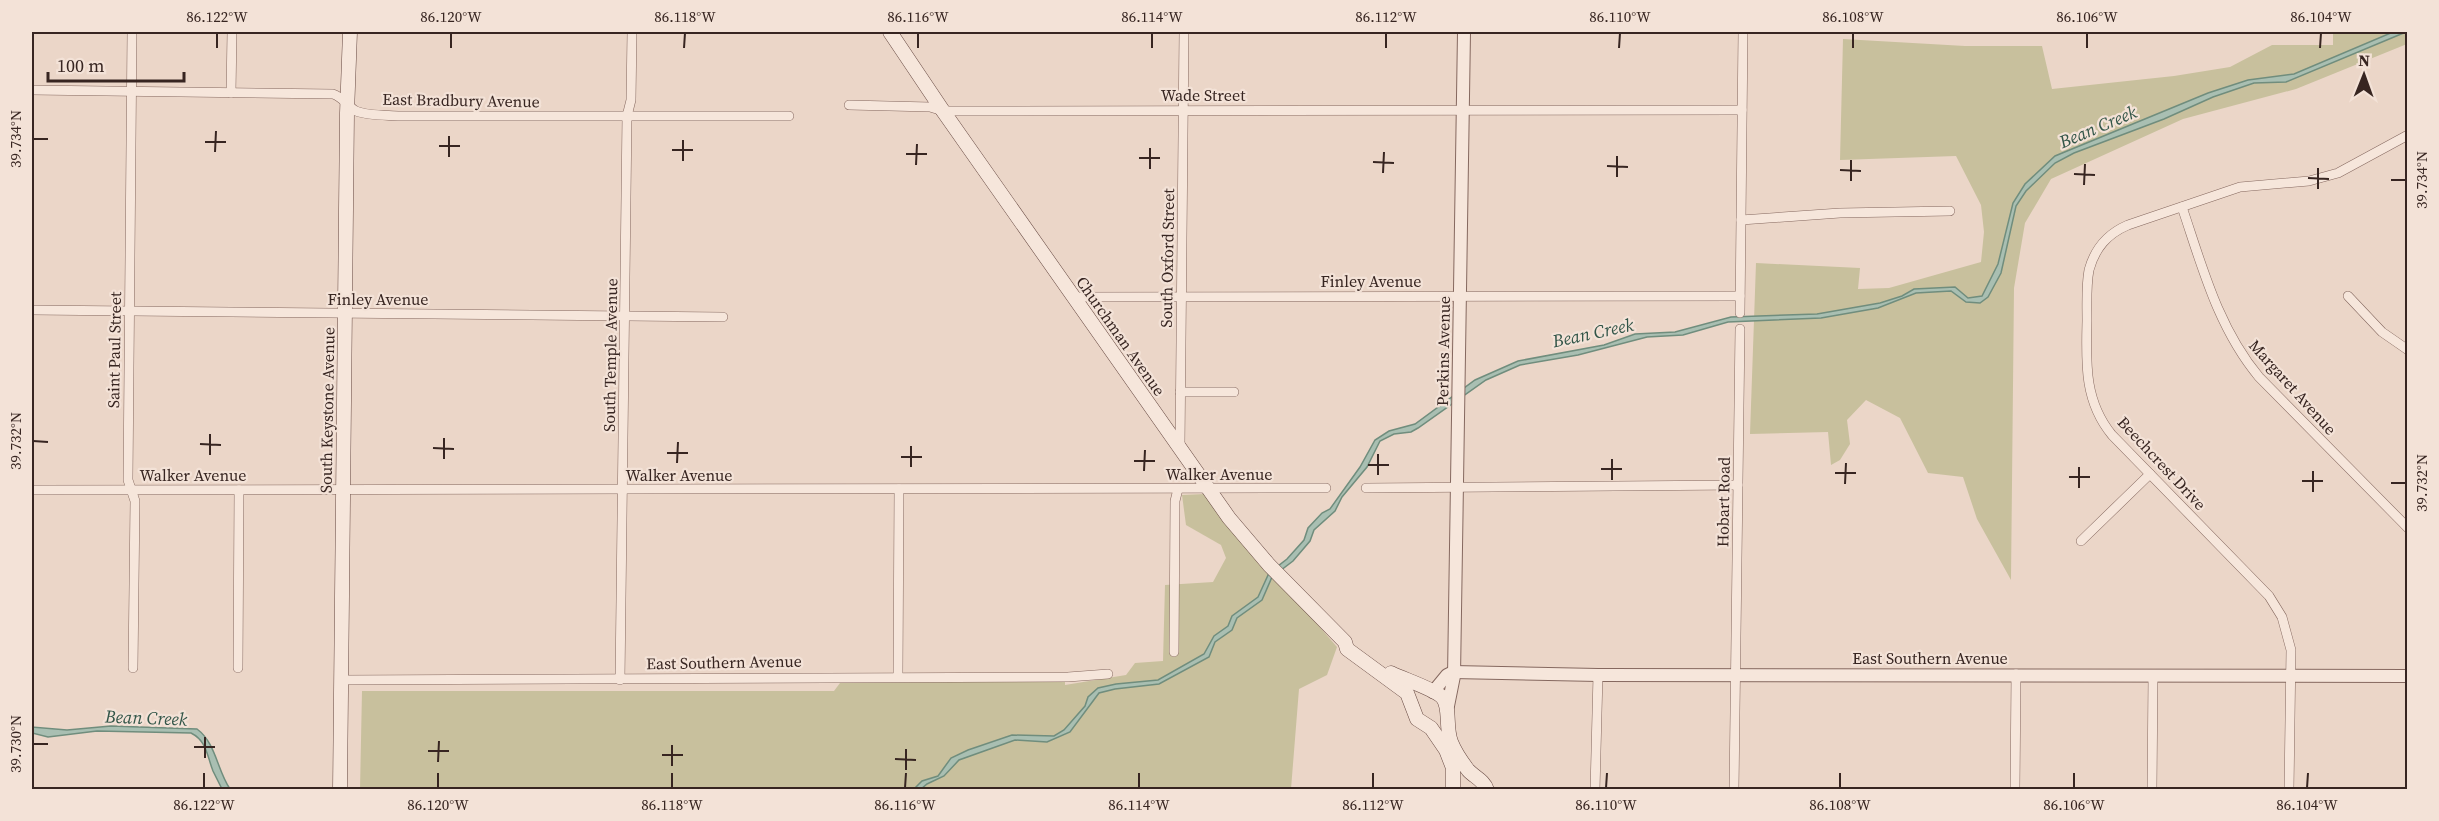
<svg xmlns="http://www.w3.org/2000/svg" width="2439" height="821" font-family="'Source Serif 4',serif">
  <rect width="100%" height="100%" fill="#ebd6c8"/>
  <!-- green -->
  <g fill="#c8c09d">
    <polygon points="2333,32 2407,32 2407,44 2296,89 2183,119 2051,179 2025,223 2014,288 2011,580 1977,519 1963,477 1928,473 1900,418 1866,400 1847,420 1850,444 1840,460 1831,465 1828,432 1750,434 1756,263 1860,268 1858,289 1889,288 1981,262 1984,232 1981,205 1956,156 1840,160 1843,39 1965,46 2042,46 2052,89 2174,76 2230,67 2272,45 2333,45"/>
    <polygon points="1205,494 1337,647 1327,675 1299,689 1291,789 360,790 362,691 834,691 840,683 906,680 1065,681 1065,685 1126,675 1135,663 1163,661 1165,585 1213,582 1226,558 1221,545 1186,525 1182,495"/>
  </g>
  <!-- water -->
  <g fill="#a9bfb2" stroke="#708d7d" stroke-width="1.5">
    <polygon points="2393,32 2406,32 2286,82 2254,83 2213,97 2164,119 2074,153 2055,163 2026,191 2016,206 2001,273 1988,297 1980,303 1966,302 1951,291 1916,293 1878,308 1821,318 1728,322 1683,335 1647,337 1578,355 1520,365 1486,380 1418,428 1411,432 1394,434 1380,441 1367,467 1342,497 1335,511 1314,530 1310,541 1293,561 1272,577 1262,600 1237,618 1232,630 1215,642 1209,657 1159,684 1115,689 1099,693 1070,732 1047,742 1015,740 959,760 944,776 927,784 921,789 913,790 922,781 938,776 951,758 968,750 1012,735 1054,736 1064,730 1085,706 1088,697 1098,688 1116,684 1158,680 1204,654 1214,636 1228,626 1232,616 1258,597 1269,573 1287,559 1304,540 1308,528 1322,513 1330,509 1360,467 1375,440 1389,431 1415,424 1475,380 1518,361 1604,345 1635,334 1675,332 1731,317 1817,314 1880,303 1902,296 1914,289 1955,287 1968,298 1982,296 1998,264 2013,203 2025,184 2055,156 2208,93 2248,80 2294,74"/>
    <path d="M111,726L197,729C216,743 217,770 230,789H222C219,783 216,777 213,771C207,756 207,741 191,733L97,731L48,737L32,733V727L67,730Z"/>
  </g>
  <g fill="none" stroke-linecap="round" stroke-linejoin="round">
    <defs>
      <g id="minor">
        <polyline points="132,32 128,480 135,501 133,668"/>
        <path d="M32,90L333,94C343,97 347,106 356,111C368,116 387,115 400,116H789"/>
        <polyline points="231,93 232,32"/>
        <polyline points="849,105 930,107 943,111 1742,110"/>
        <path d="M2182,207C2202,266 2218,328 2259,377L2408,528"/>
        <polyline points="1741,220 1840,213 1950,211"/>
        <polyline points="2348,296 2382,332 2408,350"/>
        <polyline points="1073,297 1740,296"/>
        <polyline points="32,310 723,317"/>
        <polyline points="1740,313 1743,32"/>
        <polyline points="1180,392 1234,392"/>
        <polyline points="1180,446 1184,32"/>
        <polyline points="1366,488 1738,485"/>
        <polyline points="32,490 1326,488"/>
        <polyline points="2081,541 2150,474"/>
        <polyline points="1174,652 1175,501 1178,489"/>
        <polyline points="238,668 239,490"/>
        <polyline points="898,676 899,489"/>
        <polyline points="341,680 1068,677 1108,674"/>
        <polyline points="620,680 627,116 631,100 632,32"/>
        <polyline points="1595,790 1598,675"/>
        <polyline points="1734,790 1740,329"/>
        <polyline points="2015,790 2016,674"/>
        <polyline points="2152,790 2153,676"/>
        <path d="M2289,790L2291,650L2282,617L2269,596L2112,435C2084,401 2086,363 2087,321C2087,304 2086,286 2089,270C2095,248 2107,234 2128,225L2240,187L2309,181L2338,173L2408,135"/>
      </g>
      <g id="tertiary">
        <polyline points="1453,672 1598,675 2408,676"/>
        <polyline points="1433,692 1447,675 1453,672"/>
        <polyline points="1448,706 1454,676 1464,32"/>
      </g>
      <g id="secondary">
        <polyline points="890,32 943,111 1229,518 1269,565 1345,642 1347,649 1407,693 1417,719 1431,728 1446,750 1453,768 1453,790"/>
        <path d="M1391,673C1403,679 1434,689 1442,697C1451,706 1445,726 1451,742C1455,752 1461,761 1468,770C1474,777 1484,780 1487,790"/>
        <polyline points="340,790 347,113 350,32"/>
      </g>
    </defs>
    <!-- minor casing -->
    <use href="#minor" stroke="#85685f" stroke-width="10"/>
    <!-- tertiary casing -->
    <use href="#tertiary" stroke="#85685f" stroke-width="14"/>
    <!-- secondary casing -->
    <use href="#secondary" stroke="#674942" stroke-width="15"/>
    <!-- minor -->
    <use href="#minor" stroke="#f6e6db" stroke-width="9"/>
    <!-- tertiary -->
    <use href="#tertiary" stroke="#f6e6db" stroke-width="12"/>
    <!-- secondary -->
    <use href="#secondary" stroke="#f6e6db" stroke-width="14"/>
  </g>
  <!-- ticks -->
  <path fill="none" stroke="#372521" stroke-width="2" d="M217,48V33M451,48V33M684,48L685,33M918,48V33M1152,48V33M1386,48V33M1619,48L1620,33M1853,48V33M2087,48V33M2320,48L2321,33M33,139H48M205,142H226M439,146H460M672,150H693M215,152L216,131M906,154H927M449,157V136M1139,158H1160M683,161V140M1373,162L1394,163M916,165L917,144M1607,166L1628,167M1150,169V148M1840,170L1861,171M1383,173L1384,152M2074,174L2095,175M1617,177V156M2308,178L2329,179M2391,180H2406M1851,181V160M2084,185L2085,164M2318,189V168M33,441L48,442M200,444L221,445M433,448L454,449M667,453H688M210,455V434M901,457H922M444,459V438M1134,461H1155M677,463L678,442M1368,465H1389M911,467V446M1601,469H1622M1144,471L1145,450M1835,473H1856M1378,475V454M2069,477H2090M1612,480V459M2302,481H2323M2391,483H2406M1845,484L1846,463M2079,488V467M2313,492V471M33,744H48M194,747H215M428,751H449M662,755H683M205,758V737M895,759L916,760M438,762L439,741M672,766V745M906,770V749M204,788V773M438,788V773M672,788V773M905,788L906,773M1139,788V773M1373,788V773M1606,788L1607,773M1840,788V773M2074,788V773M2307,788L2308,773"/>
  <g text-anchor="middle" stroke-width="4.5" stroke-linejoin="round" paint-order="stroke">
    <!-- street labels -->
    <g font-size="16" fill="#372521" stroke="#f3e2d7">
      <text x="1203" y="101">Wade Street</text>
      <text transform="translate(461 100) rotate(1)" y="6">East Bradbury Avenue</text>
      <text transform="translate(1167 258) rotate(-89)" y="6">South Oxford Street</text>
      <text x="1371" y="287">Finley Avenue</text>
      <text x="378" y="305">Finley Avenue</text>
      <text transform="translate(1121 336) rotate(55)" y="6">Churchman Avenue</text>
      <text transform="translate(114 350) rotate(-89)" y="6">Saint Paul Street</text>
      <text transform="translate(1443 351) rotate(-89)" y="6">Perkins Avenue</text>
      <text transform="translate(610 355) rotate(-89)" y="6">South Temple Avenue</text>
      <text transform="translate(2293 387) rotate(48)" y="6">Margaret Avenue</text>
      <text transform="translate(327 410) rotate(-89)" y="6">South Keystone Avenue</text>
      <text transform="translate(2162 463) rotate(47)" y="6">Beechcrest Drive</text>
      <text x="1219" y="480">Walker Avenue</text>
      <text x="193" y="481">Walker Avenue</text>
      <text x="679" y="481">Walker Avenue</text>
      <text transform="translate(1723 502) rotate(-89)" y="6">Hobart Road</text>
      <text x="1930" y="664">East Southern Avenue</text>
      <text transform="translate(724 662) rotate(-1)" y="6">East Southern Avenue</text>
    </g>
    <!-- water labels -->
    <g font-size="18" font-style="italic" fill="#325548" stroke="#f3e2d7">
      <text transform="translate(2098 127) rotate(-23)" y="6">Bean Creek</text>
      <text transform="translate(1593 333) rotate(-12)" y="6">Bean Creek</text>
      <text transform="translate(146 718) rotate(2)" y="6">Bean Creek</text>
    </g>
  </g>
  <!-- border -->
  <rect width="2439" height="821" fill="none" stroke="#f3e2d7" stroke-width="66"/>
  <!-- north arrow -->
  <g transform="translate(2364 75) rotate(1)" stroke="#f3e2d7" stroke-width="4.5" paint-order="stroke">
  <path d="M0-4.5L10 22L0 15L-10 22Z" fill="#372521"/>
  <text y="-9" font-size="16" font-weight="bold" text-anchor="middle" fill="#372521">N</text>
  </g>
  <!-- scale -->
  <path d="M48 72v9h136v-9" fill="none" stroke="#372521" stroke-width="3"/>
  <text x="57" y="72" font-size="18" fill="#372521" stroke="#f3e2d7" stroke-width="4.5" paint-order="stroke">100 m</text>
  <rect x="33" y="33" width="2373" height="755" fill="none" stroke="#372521" stroke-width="2"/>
  <g font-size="15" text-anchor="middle" fill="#372521">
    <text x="217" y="22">86.122°W</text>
    <text x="451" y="22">86.120°W</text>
    <text x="685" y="22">86.118°W</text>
    <text x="918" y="22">86.116°W</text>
    <text x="1152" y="22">86.114°W</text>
    <text x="1386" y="22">86.112°W</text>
    <text x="1620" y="22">86.110°W</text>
    <text x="1853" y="22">86.108°W</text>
    <text x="2087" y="22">86.106°W</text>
    <text x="2321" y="22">86.104°W</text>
    <text transform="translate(16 139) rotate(-90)" y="5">39.734°N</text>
    <text transform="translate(2422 180) rotate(-90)" y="5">39.734°N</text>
    <text transform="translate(16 441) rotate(-90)" y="5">39.732°N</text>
    <text transform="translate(2422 483) rotate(-90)" y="5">39.732°N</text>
    <text transform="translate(16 744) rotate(-90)" y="5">39.730°N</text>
    <text x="204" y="810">86.122°W</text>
    <text x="438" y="810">86.120°W</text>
    <text x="672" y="810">86.118°W</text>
    <text x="905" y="810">86.116°W</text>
    <text x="1139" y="810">86.114°W</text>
    <text x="1373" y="810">86.112°W</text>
    <text x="1606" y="810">86.110°W</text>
    <text x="1840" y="810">86.108°W</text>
    <text x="2074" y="810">86.106°W</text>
    <text x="2307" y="810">86.104°W</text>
  </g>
</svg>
